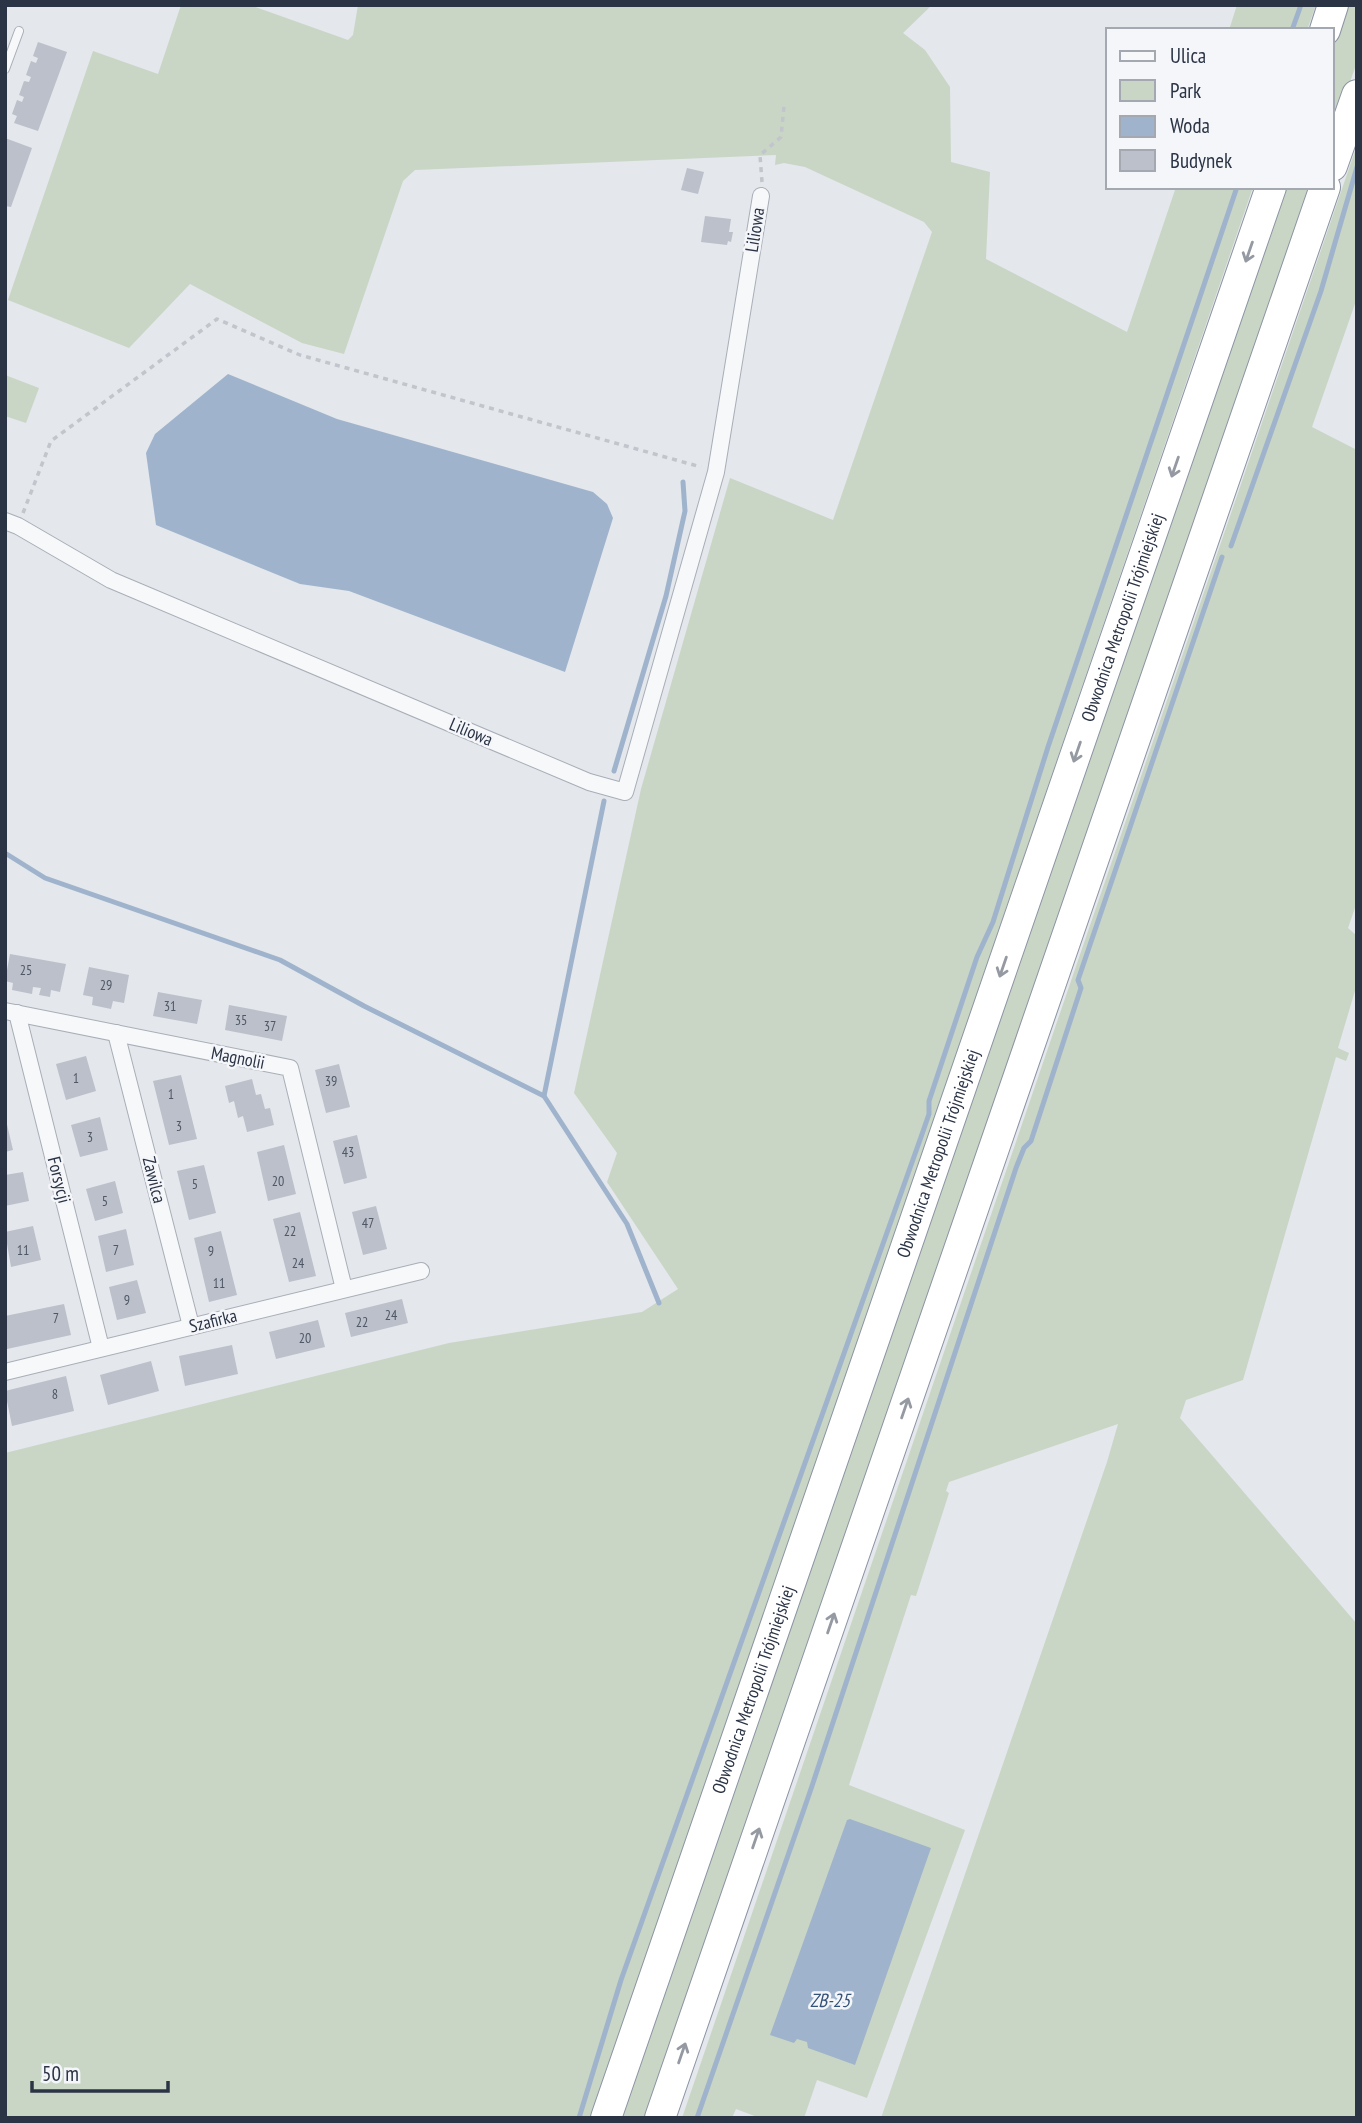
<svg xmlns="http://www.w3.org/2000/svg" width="1362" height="2123" font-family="'PT Sans Narrow',sans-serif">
  <rect width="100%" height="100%" fill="#e4e7ec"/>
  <!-- green -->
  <g fill="#c9d6c5">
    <polygon points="181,5 250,5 348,40 353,35 358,5 932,5 903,33 925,50 950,87 951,162 990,172 986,259 1127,332 1176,187 1253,187 592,2118 5,2118 5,1453 449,1343 642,1312 678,1289 607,1182 617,1153 574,1093 641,789 730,478 833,520 932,232 924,222 805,167 784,163 775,165 776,155 415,170 403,181 344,354 302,343 190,284 129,348 8,300 93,51 158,74"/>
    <polygon points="1237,5 1316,5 1307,30 1229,30"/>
    <polygon points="1345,5 1357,5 1357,62 1332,133 1332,41"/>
    <polygon points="1357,145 1357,298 1312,427 1357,450 1357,902 1348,928 1357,936 1357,984 1338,1048 1349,1053 1346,1061 1336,1057 1243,1380 1186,1400 1180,1418 1357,1624 1357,2118 881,2118 1107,1462 1118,1424 949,1482 946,1491 949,1493 916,1596 911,1595 849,1785 965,1830 867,2098 817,2080 804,2118 760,2118 736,2109 732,2118 682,2118"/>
    <polygon points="1282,187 1314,187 653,2118 622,2118"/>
    <polygon points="5,375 39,388 26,423 5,416"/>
  </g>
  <!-- water -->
  <g fill="#9fb4cc">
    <polygon points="228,374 337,419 593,492 607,504 613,518 565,672 349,591 300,584 156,525 146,453 155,434"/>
    <polygon points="850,1819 931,1848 855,2065 808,2048 807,2042 797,2039 794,2043 770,2035 847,1820"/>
  </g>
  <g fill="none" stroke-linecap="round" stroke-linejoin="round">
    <!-- stream -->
    <g stroke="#9fb4cc" stroke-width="5">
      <polyline points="1292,30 1301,5"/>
      <polyline points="1231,546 1321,291 1357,167"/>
      <polyline points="614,771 666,596 685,511 683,482"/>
      <polyline points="604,801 544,1096 627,1224 659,1303"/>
      <polyline points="5,853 45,878 280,960 364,1006 544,1096"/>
      <polyline points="579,2118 621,1980 921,1137 929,1114 929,1101 977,957 993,922 1048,747 1237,187"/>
      <polyline points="697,2118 812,1786 1016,1168 1024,1148 1031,1141 1081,988 1078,980 1222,557"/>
    </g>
  </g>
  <!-- building -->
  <g fill="#bbc0ca">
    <polygon points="38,42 67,52 38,131 14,123 17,116 12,114 17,100 22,102 24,97 19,95 24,81 29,82 31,77 26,75 31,61 36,63 38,58 33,56"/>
    <polygon points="5,138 32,148 11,207 5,206"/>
    <polygon points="687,168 704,172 698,194 681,190"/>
    <polygon points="705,216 731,219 729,232 733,232 731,242 728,241 727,245 701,242"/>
    <polygon points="10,954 66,964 60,992 51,990 50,997 39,995 41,988 33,987 32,994 12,990 13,983 5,981"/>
    <polygon points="89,967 129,975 124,1003 113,1001 111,1009 92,1005 93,997 83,995"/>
    <polygon points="158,992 202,1000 197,1024 153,1016"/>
    <polygon points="229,1005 287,1016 282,1041 225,1030"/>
    <polygon points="86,1056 96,1091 66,1100 56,1064"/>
    <polygon points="339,1064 350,1107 326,1113 315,1070"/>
    <polygon points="181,1075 197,1139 169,1145 153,1081"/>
    <polygon points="252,1079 256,1095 261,1094 265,1109 270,1108 274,1125 247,1132 243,1116 238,1118 234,1101 229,1103 225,1086"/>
    <polygon points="5,1116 13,1150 5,1152"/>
    <polygon points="100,1117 108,1150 80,1157 71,1125"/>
    <polygon points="357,1135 367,1178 344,1184 333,1141"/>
    <polygon points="284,1145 296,1194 268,1201 257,1152"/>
    <polygon points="204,1165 216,1213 189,1220 177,1171"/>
    <polygon points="23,1172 29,1201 5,1206 5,1175"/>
    <polygon points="115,1181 123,1213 95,1221 86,1189"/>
    <polygon points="376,1206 387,1249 363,1255 352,1212"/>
    <polygon points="300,1212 316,1276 289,1282 273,1219"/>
    <polygon points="33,1226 41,1260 11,1267 5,1232"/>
    <polygon points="126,1229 134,1265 106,1272 98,1236"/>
    <polygon points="221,1231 237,1295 209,1302 194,1238"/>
    <polygon points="137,1280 146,1313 117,1320 109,1287"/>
    <polygon points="402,1299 408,1323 351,1337 345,1313"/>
    <polygon points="64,1304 71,1335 7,1349 5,1316"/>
    <polygon points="318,1320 325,1347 276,1359 269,1332"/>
    <polygon points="232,1345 238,1374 185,1386 179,1356"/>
    <polygon points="151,1361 159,1391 108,1405 100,1375"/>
    <polygon points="66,1376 74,1411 12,1426 5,1391"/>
  </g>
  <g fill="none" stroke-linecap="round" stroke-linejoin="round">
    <defs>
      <polyline id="lane" points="5,69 19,31"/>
      <g id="street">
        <polyline points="5,521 18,526 111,580 589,782 625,792 716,472 761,196"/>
        <polyline points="5,1011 290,1068 344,1289"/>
        <polyline points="17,1013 101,1348"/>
        <polyline points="116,1033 191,1326"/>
        <polyline points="5,1372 421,1271"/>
      </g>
      <g id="highway">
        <polyline points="1325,30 1333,5"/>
        <polyline points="1332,166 1357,95"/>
        <path id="s1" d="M606,2118L1271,187"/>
        <polyline points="660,2118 1325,187"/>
      </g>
    </defs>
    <!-- lane casing -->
    <use href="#lane" stroke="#a9aeb7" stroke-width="10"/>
    <!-- street casing -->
    <use href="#street" stroke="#a9aeb7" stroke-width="18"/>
    <!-- highway casing -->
    <use href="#highway" stroke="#8b94a3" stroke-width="32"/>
    <!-- path -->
    <g stroke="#c2c5cb" stroke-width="3.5" stroke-dasharray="5 5" stroke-linecap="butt">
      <polyline points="762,182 760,155 781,137 784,106"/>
      <polyline points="23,513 51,441 217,319 300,355 701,467"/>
    </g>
    <!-- lane -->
    <use href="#lane" stroke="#f7f8fa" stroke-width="8"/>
    <!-- street -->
    <use href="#street" stroke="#f7f8fa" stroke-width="16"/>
    <!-- highway -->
    <use href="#highway" stroke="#fff" stroke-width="30"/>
  </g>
  <!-- one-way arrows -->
  <defs><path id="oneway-shaft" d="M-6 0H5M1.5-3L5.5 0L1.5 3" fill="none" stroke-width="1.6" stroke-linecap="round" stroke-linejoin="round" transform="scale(1.75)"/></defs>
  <g stroke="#959aa2">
    <use href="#oneway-shaft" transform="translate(1249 252) rotate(109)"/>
    <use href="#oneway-shaft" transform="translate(1175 467) rotate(109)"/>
    <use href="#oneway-shaft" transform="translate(1077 752) rotate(109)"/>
    <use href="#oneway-shaft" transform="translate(1003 967) rotate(109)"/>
    <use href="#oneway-shaft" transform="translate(905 1408) rotate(-71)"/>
    <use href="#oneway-shaft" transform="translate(831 1623) rotate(-71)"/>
    <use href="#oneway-shaft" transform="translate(756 1838) rotate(-71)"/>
    <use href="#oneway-shaft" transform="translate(682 2053) rotate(-71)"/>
  </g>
  <g text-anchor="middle" stroke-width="5" stroke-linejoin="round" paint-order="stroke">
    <!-- number labels -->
    <g font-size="14" fill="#4f5766">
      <text x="26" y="975">25</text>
      <text x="106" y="990">29</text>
      <text x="170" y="1011">31</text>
      <text x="241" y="1025">35</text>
      <text x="270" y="1031">37</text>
      <text x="76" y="1083">1</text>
      <text x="331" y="1086">39</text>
      <text x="171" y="1099">1</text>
      <text x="179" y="1131">3</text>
      <text x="90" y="1142">3</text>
      <text x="348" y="1157">43</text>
      <text x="278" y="1186">20</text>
      <text x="195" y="1189">5</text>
      <text x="105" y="1206">5</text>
      <text x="368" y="1228">47</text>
      <text x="290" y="1236">22</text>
      <text x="23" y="1255">11</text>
      <text x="116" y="1255">7</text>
      <text x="211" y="1256">9</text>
      <text x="298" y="1268">24</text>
      <text x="219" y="1288">11</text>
      <text x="127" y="1305">9</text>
      <text x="391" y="1320">24</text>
      <text x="56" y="1323">7</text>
      <text x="362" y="1327">22</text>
      <text x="305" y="1343">20</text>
      <text x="55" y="1399">8</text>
    </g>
    <!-- street labels -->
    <g font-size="18" fill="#2b3445" stroke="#f4f6f9">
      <text transform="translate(755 230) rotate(-81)" y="6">Liliowa</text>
      <text dy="6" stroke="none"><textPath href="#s1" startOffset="1587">Obwodnica Metropolii Trójmiejskiej</textPath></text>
      <text transform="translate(471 732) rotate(23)" y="6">Liliowa</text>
      <text transform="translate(238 1058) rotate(11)" y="6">Magnolii</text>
      <text dy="6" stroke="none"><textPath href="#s1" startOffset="1020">Obwodnica Metropolii Trójmiejskiej</textPath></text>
      <text transform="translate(59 1180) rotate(76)" y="6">Forsycji</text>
      <text transform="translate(154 1180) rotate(76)" y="6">Zawilca</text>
      <text transform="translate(213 1321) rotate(-14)" y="6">Szafirka</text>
      <text dy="6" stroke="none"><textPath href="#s1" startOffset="453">Obwodnica Metropolii Trójmiejskiej</textPath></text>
    </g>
    <!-- water labels -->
    <g font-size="19" font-style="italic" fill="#34527a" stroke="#f4f6f9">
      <text x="830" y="2007">ZB-25</text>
    </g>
  </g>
  <!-- border -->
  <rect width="1362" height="2123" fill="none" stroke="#2b3445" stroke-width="14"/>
  <!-- legend -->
  <rect x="1106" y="28" width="228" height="161" fill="#f4f6f9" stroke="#a4a8b1" stroke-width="2"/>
  <rect x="1120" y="51" width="35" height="10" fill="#f7f8fa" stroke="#a4a8b1" stroke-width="2"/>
  <text x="1170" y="63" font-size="21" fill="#2b3445">Ulica</text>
  <rect x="1120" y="80" width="35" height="21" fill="#c9d6c5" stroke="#a4a8b1" stroke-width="2"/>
  <text x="1170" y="98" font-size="21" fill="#2b3445">Park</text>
  <rect x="1120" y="116" width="35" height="21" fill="#9fb4cc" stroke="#a4a8b1" stroke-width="2"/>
  <text x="1170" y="133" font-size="21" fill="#2b3445">Woda</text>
  <rect x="1120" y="150" width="35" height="21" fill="#bbc0ca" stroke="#a4a8b1" stroke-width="2"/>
  <text x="1170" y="168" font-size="21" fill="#2b3445">Budynek</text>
  <!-- scale -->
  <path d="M32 2081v10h136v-10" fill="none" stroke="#2b3445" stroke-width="3.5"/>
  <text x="42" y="2081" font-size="21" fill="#2b3445" stroke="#f4f6f9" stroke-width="5" paint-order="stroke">50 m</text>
</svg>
